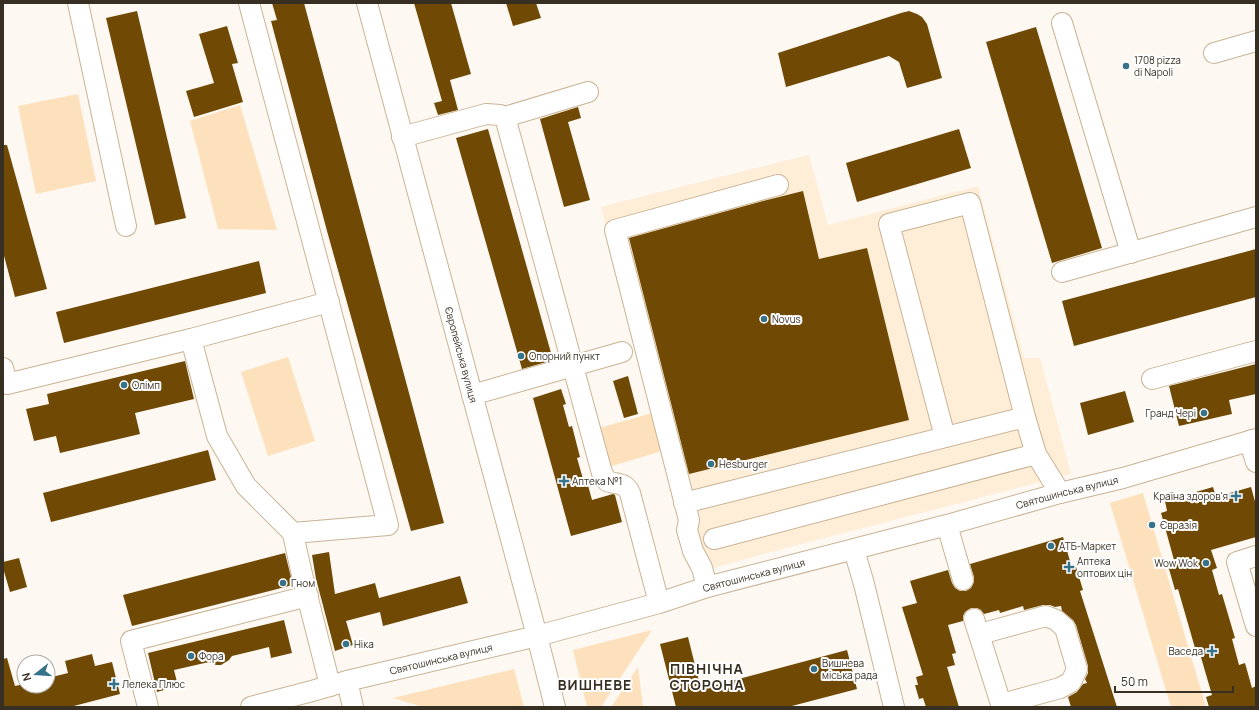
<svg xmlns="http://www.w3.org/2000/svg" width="1259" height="710" font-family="Manrope,sans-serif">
  <rect width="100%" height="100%" fill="#fdf8f2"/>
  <!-- built -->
  <polygon fill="#ffeed7" points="809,155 828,225 978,186 1024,358 1040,358 1071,474 763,554 696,573 601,207"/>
  <!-- green -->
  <g fill="#fde1bc">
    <polygon points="78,94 96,181 36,194 18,106"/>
    <polygon points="240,105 277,230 218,229 190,121"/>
    <polygon points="288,357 315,441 268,456 241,372"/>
    <polygon points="652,413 662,451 609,467 599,428"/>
    <polygon points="1143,493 1206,707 1171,707 1110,503"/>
    <polygon points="652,630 601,707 587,707 573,650"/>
    <polygon points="638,667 643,707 611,707"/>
    <polygon points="514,669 524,707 423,707 393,698"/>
  </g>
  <!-- building -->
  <g fill="#704a05">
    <polygon points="272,3 304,3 444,523 411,531 327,231 271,21 277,20"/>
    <polygon points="414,3 451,3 471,74 450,80 458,110 438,115 434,103 442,101"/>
    <polygon points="506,3 536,3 541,18 513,26"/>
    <polygon points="137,11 186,218 155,225 106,18"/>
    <polygon points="909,11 917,14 922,17 927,24 942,78 907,88 899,62 889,56 786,87 778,53 901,13"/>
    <polygon points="227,26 238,63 232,64 243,102 194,117 186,91 214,83 199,34"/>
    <polygon points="1036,27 1102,248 1052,263 986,42"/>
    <polygon points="578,107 581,118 568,122 590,200 564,207 540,119"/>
    <polygon points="488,129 553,360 522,369 456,138"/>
    <polygon points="959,129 971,168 857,202 846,163"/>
    <polygon points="3,145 7,145 47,289 15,297 3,252"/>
    <polygon points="803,191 819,259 867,248 909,420 689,474 629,238 763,201"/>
    <polygon points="1256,249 1256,297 1074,346 1062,301"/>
    <polygon points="259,261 266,293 64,343 56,312"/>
    <polygon points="185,361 194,399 135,413 140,434 60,453 56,436 34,441 26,409 49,404 47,394"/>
    <polygon points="1256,364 1256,394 1229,400 1232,414 1179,426 1169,386"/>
    <polygon points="628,376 638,414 624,418 613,381"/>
    <polygon points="561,389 566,404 563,405 569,427 572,426 580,457 577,458 583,479 586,478 592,500 613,494 615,495 622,522 571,536 533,398"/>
    <polygon points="1125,391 1134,422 1088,435 1080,403"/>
    <polygon points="208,450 216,480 51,522 43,493"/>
    <polygon points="1213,487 1216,497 1251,487 1256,505 1256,537 1211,550 1217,568 1212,570 1219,595 1222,594 1235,638 1232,639 1239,665 1245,663 1252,688 1256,686 1256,707 1209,707 1206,697 1212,695 1198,647 1195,648 1178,589 1175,590 1167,562 1174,560 1161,513 1167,511 1165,501"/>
    <polygon points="1063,537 1072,568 1076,567 1083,590 1080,591 1117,707 1071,707 1068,697 1077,692 1083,684 1087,683 1085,679 1088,673 1088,666 1076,625 1073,620 1062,611 1061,606 1055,607 1050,605 1043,605 1024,610 1023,606 1000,613 999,610 984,614 981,610 977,608 971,608 965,612 963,616 963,621 948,625 956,653 952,654 955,665 947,667 959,707 926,707 923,698 919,699 915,685 918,685 916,677 923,675 902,607 917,603 910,581 948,570 952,583 955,588 960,591 966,591 971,588 974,582 974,577 970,564"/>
    <polygon points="329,552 335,594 375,583 379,598 460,576 468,603 383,626 380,612 346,621 353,645 335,651 316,579 312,555"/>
    <polygon points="285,553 293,585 132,626 123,595"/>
    <polygon points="19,558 27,587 10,592 3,568 3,562"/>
    <polygon points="284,620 292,653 271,658 269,647 232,656 229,660 221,665 216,665 209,662 174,670 178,686 157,692 148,653"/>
    <polygon points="688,637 701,689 847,650 857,689 788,707 676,707 660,644"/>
    <polygon points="92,654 95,666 112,662 120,694 70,707 3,707 3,659 7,658 15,686 24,684 24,686 48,686 48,678 68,673 65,661"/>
  </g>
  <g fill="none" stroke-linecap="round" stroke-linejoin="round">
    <defs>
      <g id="minor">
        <polyline points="78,3 126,226"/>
        <path d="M249,3L388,525L293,533C303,585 318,635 330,686"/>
        <path id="s1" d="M367,3L537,636L555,707"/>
        <polyline points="1062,23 1131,253"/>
        <polyline points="1214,53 1256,41"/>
        <polyline points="505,117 588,92"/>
        <path d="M402,137L486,114L500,115L505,117L602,473L607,481C618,485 625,482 630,493L659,603"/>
        <polyline points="1062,272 1256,217"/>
        <polyline points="3,368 7,384 191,339"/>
        <polyline points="1152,379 1256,351"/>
        <polyline points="472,395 622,352"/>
        <polyline points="945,437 889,224 970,203 1025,417 1036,454 1060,493"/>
        <polyline points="1252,440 1252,449 1256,462"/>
        <polyline points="684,503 1025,417"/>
        <polyline points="947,525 963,580"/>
        <polyline points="293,533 246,486 217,436 191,339 329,302"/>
        <polyline points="714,539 1036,454"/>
        <polyline points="854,550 864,584 894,707"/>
        <polyline points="1256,556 1237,562 1256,626"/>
        <polyline points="707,587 702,568 693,551 687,530 689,520 615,230 778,185"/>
        <polyline points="974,619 1002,707"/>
        <polyline points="980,634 1046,616 1056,620 1065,628 1077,669 1071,682 1060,688 1002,704"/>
        <polyline points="347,681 353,707"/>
        <polyline points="148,707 131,641 308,596"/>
        <path id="s2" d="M251,707L312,691L347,681L537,636L659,603L707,587L947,525L1060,493L1123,478L1256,439"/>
      </g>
    </defs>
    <!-- minor casing -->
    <use href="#minor" stroke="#c9b395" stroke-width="22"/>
    <!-- minor -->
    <use href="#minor" stroke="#fff" stroke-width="20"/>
  </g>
  <!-- markers -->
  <g fill="#367289" stroke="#fff" stroke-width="1.5">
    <circle cx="1126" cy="66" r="4"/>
    <circle cx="764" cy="319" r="4"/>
    <circle cx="521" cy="356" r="4"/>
    <circle cx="124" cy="385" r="4"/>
    <circle cx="1204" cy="413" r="4"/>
    <circle cx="711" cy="464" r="4"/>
    <path d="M562 475h4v4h4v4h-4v4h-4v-4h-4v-4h4z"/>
    <path d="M1234 490h4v4h4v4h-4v4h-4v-4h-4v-4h4z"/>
    <circle cx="1152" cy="525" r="4"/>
    <circle cx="1051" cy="546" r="4"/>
    <circle cx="1206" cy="563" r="4"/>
    <path d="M1067 561h4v4h4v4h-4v4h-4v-4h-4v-4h4z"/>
    <circle cx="283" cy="583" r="4"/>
    <circle cx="346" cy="644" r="4"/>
    <path d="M1210 645h4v4h4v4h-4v4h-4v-4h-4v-4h4z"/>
    <circle cx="191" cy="656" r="4"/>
    <circle cx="814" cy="669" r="4"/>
    <path d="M112 678h4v4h4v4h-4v4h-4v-4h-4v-4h4z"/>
  </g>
  <g text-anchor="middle" stroke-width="4" stroke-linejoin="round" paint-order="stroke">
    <!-- poi labels -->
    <g font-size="10" fill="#382f23" stroke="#fff" text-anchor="start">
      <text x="1134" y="64">1708 pizza<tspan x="1134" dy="12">di Napoli</tspan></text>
      <text x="772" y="323">Novus</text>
      <text x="529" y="360">Опорний пункт</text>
      <text x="132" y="389">Олімп</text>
      <text x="1196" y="417" text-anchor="end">Гранд Чері</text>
      <text x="719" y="468">Hesburger</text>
      <text x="572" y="485">Аптека №1</text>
      <text x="1228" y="500" text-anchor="end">Країна здоров'я</text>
      <text x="1160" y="529">Євразія</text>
      <text x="1059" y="550">АТБ-Маркет</text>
      <text x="1077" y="565">Аптека<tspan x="1077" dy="12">оптових цін</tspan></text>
      <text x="1198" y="567" text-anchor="end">Wow Wok</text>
      <text x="291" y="587">Гном</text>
      <text x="354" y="648">Ніка</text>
      <text x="1203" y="655" text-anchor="end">Васеда</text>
      <text x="199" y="660">Фора</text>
      <text x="822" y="667">Вишнева<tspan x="822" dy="12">міська рада</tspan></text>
      <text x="122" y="688">Лелека Плюс</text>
    </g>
    <!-- street labels -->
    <g font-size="10" fill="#382f23" stroke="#fff">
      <text dy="4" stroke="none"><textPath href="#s1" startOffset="364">Європейська вулиця</textPath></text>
      <text dy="4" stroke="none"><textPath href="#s2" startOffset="844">Святошинська вулиця</textPath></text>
      <text dy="4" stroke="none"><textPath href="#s2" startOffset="520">Святошинська вулиця</textPath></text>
      <text dy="4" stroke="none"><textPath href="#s2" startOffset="196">Святошинська вулиця</textPath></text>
    </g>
    <!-- district labels -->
    <g font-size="14" font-weight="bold" letter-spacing="1" fill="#382f23" stroke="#fff">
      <text x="707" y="674">ПІВНІЧНА<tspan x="707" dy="16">СТОРОНА</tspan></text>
      <text x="595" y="690">ВИШНЕВЕ</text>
    </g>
  </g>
  <!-- border -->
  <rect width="1259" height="710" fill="none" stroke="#382f23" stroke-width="8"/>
  <!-- north arrow -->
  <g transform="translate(36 674) rotate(253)"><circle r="19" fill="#ffffff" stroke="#afaca7"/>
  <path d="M0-3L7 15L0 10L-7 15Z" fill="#367289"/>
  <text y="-6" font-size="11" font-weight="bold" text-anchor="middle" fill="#382f23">N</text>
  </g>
  <!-- scale -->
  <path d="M1115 686v6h118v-6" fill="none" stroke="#382f23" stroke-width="2"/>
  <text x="1121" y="686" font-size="12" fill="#382f23" stroke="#ffffff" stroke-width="3" paint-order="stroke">50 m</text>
</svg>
